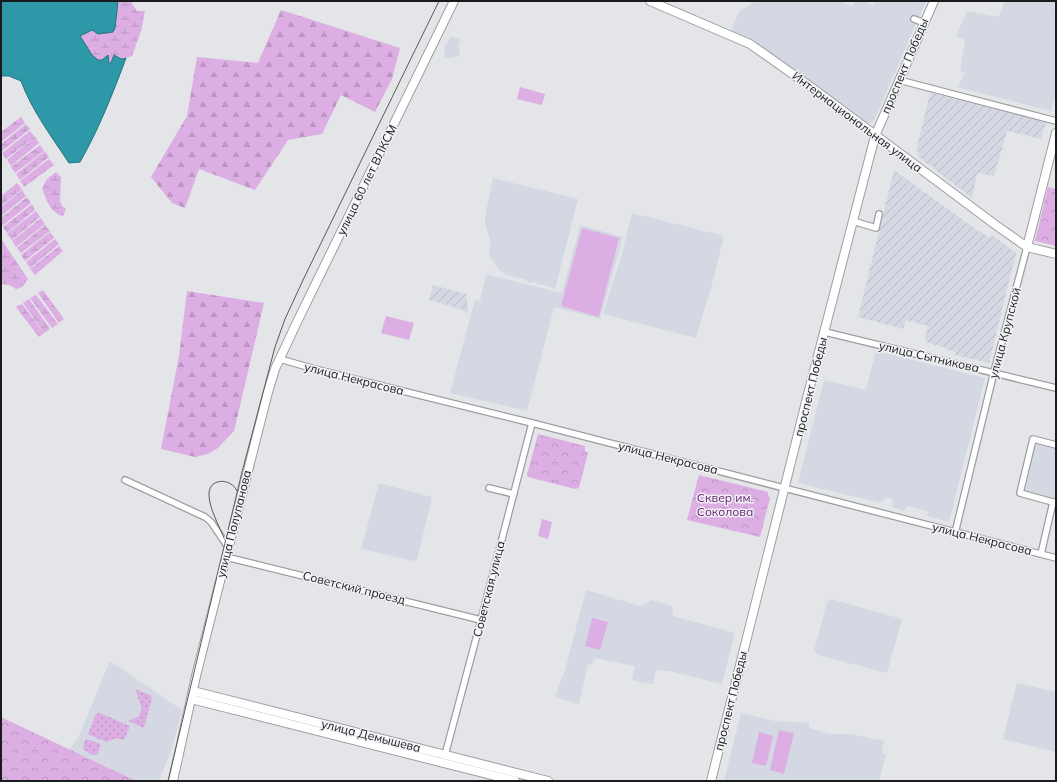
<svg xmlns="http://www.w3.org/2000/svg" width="1057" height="782" font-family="Mulish,sans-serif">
  <defs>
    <pattern id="industrial-furrows" width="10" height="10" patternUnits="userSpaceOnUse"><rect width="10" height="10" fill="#d4d8e2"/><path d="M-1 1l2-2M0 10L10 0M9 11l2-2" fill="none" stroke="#b5b9c1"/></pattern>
    <pattern id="grass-dots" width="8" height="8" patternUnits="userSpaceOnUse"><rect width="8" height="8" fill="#dcaee4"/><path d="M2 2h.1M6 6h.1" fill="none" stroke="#bc95c3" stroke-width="1.8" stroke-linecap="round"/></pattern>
    <pattern id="forest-firs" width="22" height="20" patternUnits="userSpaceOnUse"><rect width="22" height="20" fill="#dcaee4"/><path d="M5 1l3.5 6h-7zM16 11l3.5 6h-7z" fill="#bc95c3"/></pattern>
    <pattern id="wetland-marsh" width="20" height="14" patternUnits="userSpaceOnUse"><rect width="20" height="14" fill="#dcaee4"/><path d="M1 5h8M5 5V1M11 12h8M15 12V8" fill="none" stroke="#bc95c3"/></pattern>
    <pattern id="park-crowns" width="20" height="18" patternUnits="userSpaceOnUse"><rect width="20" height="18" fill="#dcaee4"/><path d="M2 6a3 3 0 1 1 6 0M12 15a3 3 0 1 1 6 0" fill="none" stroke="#bc95c3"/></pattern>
  </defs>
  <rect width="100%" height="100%" fill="#e4e5e8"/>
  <!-- built -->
  <g fill="#d4d8e2">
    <polygon points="755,1 842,1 852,7 855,1 866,1 874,6 876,1 926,1 874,121 863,126 747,38 731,31 739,12"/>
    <polygon points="1005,1 1056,1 1054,10 1056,11 1056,92 1051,111 957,87 965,74 960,70 965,40 956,36 967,11 999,17"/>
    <polygon points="451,36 454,38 459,37 460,44 458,45 460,56 445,59 444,48"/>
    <polygon points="493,178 578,199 555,290 552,287 544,285 540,285 536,282 529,283 526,280 507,275 499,270 492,259 489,255 489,250 491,243 485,223 485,217"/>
    <polygon points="632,213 724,236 712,284 696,338 603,314 619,263 620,262"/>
    <polygon points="580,225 623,237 600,319 554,307 527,411 450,393 475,300 480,301 486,274 562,293"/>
    <polygon points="876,351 985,378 949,522 927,516 928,511 920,509 907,506 905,511 892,507 893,500 890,498 885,497 884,501 881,500 881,503 798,483 824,380 866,390"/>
    <polygon points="1036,442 1056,448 1056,500 1025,492"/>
    <polygon points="379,483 432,497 417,560 414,561 361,549"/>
    <polygon points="586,590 640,606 652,600 672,606 673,616 735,633 722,684 670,671 656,670 653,684 643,683 632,680 635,666 595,658 592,665 588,664 579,704 555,697 565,670"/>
    <polygon points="831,599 902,619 887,673 818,655 814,651 827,602"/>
    <polygon points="110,661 182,710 172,748 159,781 129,781 69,750 78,738"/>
    <polygon points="1017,683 1056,692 1056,752 1003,739"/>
    <polygon points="741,713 775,721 809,723 809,728 829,734 850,734 884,741 882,753 886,754 879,781 724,781"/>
  </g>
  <!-- industrial -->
  <g fill="url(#industrial-furrows)">
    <polygon points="930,93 1046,122 1041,139 1007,131 994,176 977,173 972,198 934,169 932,166 927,164 918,156 919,152 916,151"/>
    <polygon points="894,170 974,228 989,237 992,235 1016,253 989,363 955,355 956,352 947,350 946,348 926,342 927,341 925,340 928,326 906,320 903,329 858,317"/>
    <polygon points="433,285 466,294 468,309 467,313 460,309 429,300"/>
  </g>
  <!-- grass -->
  <g fill="url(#grass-dots)">
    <polygon points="135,689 150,695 152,698 144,728 128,721 138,717 142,709"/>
    <polygon points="100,713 130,726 125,738 123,740 116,738 107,742 89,735 88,734 96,714"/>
    <polygon points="86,739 101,744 97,755 92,755 83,749 84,743"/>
  </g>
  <!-- forest -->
  <g fill="url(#forest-firs)">
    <polygon points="281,10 400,48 392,79 375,112 341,95 322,134 288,140 255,190 199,169 185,208 172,203 151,177 187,116 197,57 258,63"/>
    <polygon points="187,291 264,303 234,431 218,448 208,454 195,457 161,449 179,356"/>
  </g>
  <!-- wetland -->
  <g fill="url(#wetland-marsh)">
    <polygon points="118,1 133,1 132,4 137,11 145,11 141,31 132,56 127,58 124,57 109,63 108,55 102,60 98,60 92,55 80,36 93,30 97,32 113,32 115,28"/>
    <polygon points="21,117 25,123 1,142 1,132"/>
    <polygon points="26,124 30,129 1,152 1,144"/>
    <polygon points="30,131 35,137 6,159 2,153"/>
    <polygon points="35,137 39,143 11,166 7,160"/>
    <polygon points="40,145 44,151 15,173 11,167"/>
    <polygon points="45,151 49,157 20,180 16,174"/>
    <polygon points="49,159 54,165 24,187 20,181"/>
    <path d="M56,172L61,177L60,201L62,206L66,209L63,216C50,213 47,200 42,189L47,179Z"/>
    <polygon points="17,183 22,189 1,206 1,196"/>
    <polygon points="22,190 26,196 1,216 1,207"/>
    <polygon points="27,197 31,203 2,226 1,218"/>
    <polygon points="32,204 35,210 7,233 3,227"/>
    <polygon points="36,211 40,217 12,240 7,234"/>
    <polygon points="41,218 45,224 16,247 12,241"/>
    <polygon points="45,225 50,231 21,253 17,248"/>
    <polygon points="50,232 54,238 25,261 21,255"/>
    <polygon points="1,239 28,279 22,287 16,289 10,285 1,284"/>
    <polygon points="55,239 59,244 30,268 26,262"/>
    <polygon points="59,246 63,251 35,275 30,269"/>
    <polygon points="43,290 64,319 59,323 38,293"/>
    <polygon points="36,295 58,324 52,328 30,298"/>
    <polygon points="29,299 50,329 44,333 23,303"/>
    <polygon points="22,304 44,333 39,337 16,307"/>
  </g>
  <!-- park -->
  <g fill="url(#park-crowns)">
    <polygon points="1048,187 1056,189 1056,246 1035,241"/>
    <polygon points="538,434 585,446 585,451 588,453 579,488 575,489 528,477 527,475"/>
    <polygon points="699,475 768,492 768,495 770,498 760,537 687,520"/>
    <polygon points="1,717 136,781 73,781 70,780 64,781 1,781"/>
  </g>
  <!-- pitch -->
  <g fill="#dcaee4">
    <polygon points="520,87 545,94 542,105 517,99"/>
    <polygon points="582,228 619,238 599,317 561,306"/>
    <polygon points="386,316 414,323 409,340 381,333"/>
    <polygon points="542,519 552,522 548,539 538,536"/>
    <polygon points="592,618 608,622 600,650 585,646"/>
    <polygon points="779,730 794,733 784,774 770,770"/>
    <polygon points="759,732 773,736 766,766 752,763"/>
  </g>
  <!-- water -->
  <path fill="#2c98a8" stroke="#26727e" d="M1,1H118L115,28L113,32L98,34L92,30L80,36L92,55L98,60H102L108,55L109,63H111L114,55L121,59L126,58C113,93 99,129 80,162L69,163C52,137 32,111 21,81L9,76H1Z"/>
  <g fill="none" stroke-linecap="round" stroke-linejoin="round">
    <defs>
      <g id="street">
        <polyline points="914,19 924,23"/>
        <polyline points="899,80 1056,121"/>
        <polyline points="853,221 876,228 879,214"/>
        <polyline points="825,332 1056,388"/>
        <polyline points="280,359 318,370 532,423 1056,558"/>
        <polyline points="1056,445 1033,439 1020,493 1056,503"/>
        <polyline points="125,480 205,517 211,522 228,547"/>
        <polyline points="489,488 514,494"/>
        <polyline points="955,533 994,372 1027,247"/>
        <polyline points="1041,554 1053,502"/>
        <polyline points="226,557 481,620"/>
        <polyline points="445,755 481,620 532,423"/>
      </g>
      <g id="secondary">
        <polyline points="650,1 750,44 811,87 997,226 1027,247 1056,254"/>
        <polyline points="1027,247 1056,133"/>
        <polyline points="193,691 548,781"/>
        <polyline points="191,699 515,781"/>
        <polyline points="173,781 196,676 268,392 275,369 297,322 454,1"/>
        <polyline points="711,781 806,402 875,136 934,1"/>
      </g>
    </defs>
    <!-- street casing -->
    <use href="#street" stroke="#9d9ea1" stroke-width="8"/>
    <!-- secondary casing -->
    <use href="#secondary" stroke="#9d9ea1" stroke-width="10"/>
    <!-- street -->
    <use href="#street" stroke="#fff" stroke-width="5.5"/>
    <!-- secondary -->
    <use href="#secondary" stroke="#fff" stroke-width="8"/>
    <!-- tram -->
    <g stroke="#595a5b" stroke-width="1">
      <path d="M225,540C220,528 209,508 209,495C208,478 231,477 237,491"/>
      <polyline points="168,781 242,472 275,347 285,319 304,278 439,1"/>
    </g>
  </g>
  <g text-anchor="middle" stroke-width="3" stroke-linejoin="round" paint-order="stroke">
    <!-- street labels -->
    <g font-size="12" fill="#191a1b" stroke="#f1f2f5">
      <text transform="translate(905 66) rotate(-67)" y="4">проспект Победы</text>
      <text transform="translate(857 122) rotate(37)" y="4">Интернациональная улица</text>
      <text transform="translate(367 180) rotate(-64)" y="4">улица 60 лет ВЛКСМ</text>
      <text transform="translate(1005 333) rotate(-75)" y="4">улица Крупской</text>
      <text transform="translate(929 357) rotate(13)" y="4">улица Сытникова</text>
      <text transform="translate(354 379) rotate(14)" y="4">улица Некрасова</text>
      <text transform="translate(811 387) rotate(-76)" y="4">проспект Победы</text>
      <text transform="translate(668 458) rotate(14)" y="4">улица Некрасова</text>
      <text transform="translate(234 524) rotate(-76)" y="4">улица Полупанова</text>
      <text transform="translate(982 539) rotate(14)" y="4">улица Некрасова</text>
      <text transform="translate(354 588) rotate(14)" y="4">Советский проезд</text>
      <text transform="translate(489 589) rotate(-76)" y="4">Советская улица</text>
      <text transform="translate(731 701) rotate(-76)" y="4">проспект Победы</text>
      <text transform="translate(371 736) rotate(14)" y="4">улица Демышева</text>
    </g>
    <!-- park labels -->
    <g font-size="12" fill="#6a2076" stroke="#f1f2f5">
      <text x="725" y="502">Сквер им.<tspan x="725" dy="14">Соколова</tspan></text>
    </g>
  </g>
  <!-- border -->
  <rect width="1057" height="782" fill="none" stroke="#191a1b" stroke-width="4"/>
</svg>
